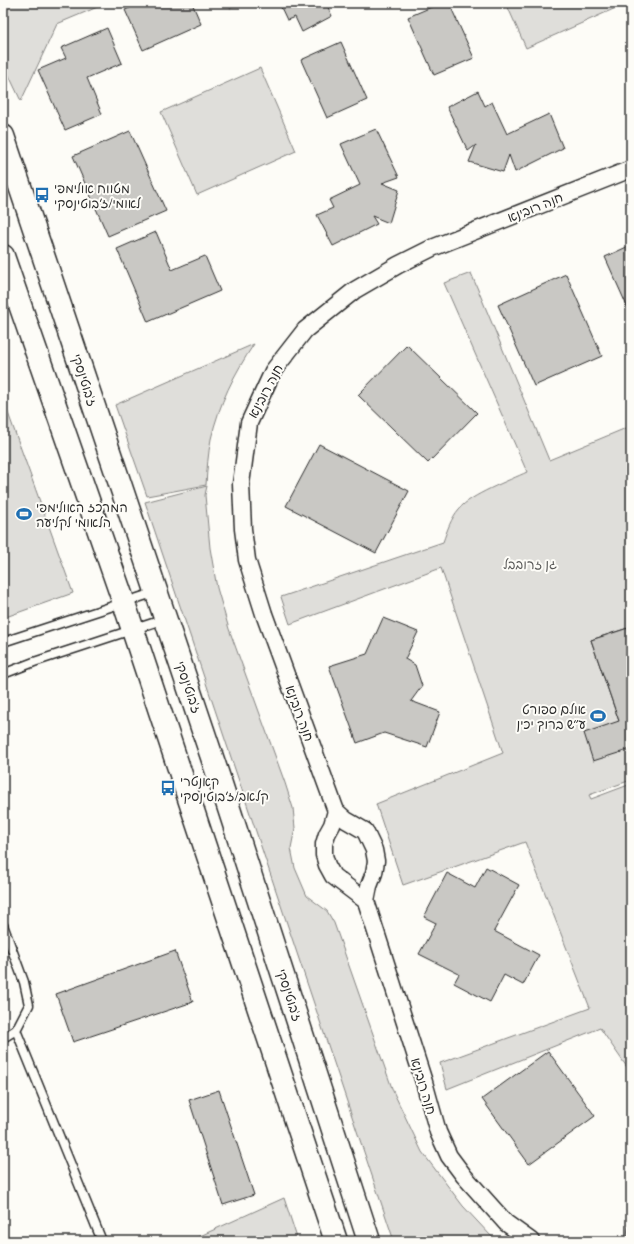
<svg xmlns="http://www.w3.org/2000/svg" width="634" height="1244" font-family="'Indie Flower','Playpen Sans Hebrew',sans-serif">
  <rect width="100%" height="100%" fill="#fdfcf7"/>
  <filter id="ink" filterUnits="userSpaceOnUse"><feTurbulence type="fractalNoise" baseFrequency=".025" numOctaves="2"/><feDisplacementMap in="SourceGraphic" scale="8" xChannelSelector="R" yChannelSelector="G"/><feConvolveMatrix kernelMatrix="1 2 1 2 8 2 1 2 1" color-interpolation-filters="sRGB"/></filter>
  <g filter="url(#ink)">
    <!-- green -->
    <g fill="#dfdeda" stroke="#858482">
      <polygon points="3,3 107,3 57,24 21,101 3,63"/>
      <polygon points="506,3 627,3 526,48"/>
      <polygon points="260,68 296,151 197,195 161,112"/>
      <path d="M471,273L549,460L631,426V780L589,795L591,799L631,784V1073L600,1028L447,1089L440,1063L590,1008L525,842L403,885L376,804L503,753L441,568L290,624L281,597L443,542C447,531 451,518 459,509C470,495 510,480 527,472L444,283Z"/>
      <path d="M254,344C234,374 219,404 211,439C208,454 207,469 206,485L147,496L115,405Z"/>
      <polygon points="3,399 73,593 3,618"/>
      <polygon points="207,486 205,495 210,548 217,588 229,629 285,783 293,808 295,828 291,848 295,868 307,896 327,911 334,923 393,1091 422,1152 463,1206 491,1236 500,1241 394,1241 145,502"/>
      <polygon points="284,1198 298,1241 189,1241"/>
    </g>
    <!-- building -->
    <g fill="#c9c8c4" stroke="#2b2b2b">
      <polygon points="141,3 192,3 201,24 143,50 125,10"/>
      <polygon points="228,3 242,3 230,8"/>
      <polygon points="279,3 326,3 332,16 302,32 295,17 287,20"/>
      <polygon points="441,3 449,3 474,58 434,75 408,17"/>
      <polygon points="107,28 122,63 87,78 102,114 65,130 38,70 66,58 61,48"/>
      <polygon points="341,42 367,100 327,118 301,60"/>
      <polygon points="478,91 485,106 492,102 507,134 549,114 563,148 515,172 509,155 503,172 469,162 476,145 468,151 447,107"/>
      <polygon points="376,129 399,177 382,183 399,190 389,223 372,216 377,224 333,246 317,215 333,208 329,200 360,185 341,144"/>
      <polygon points="130,131 166,211 108,236 73,156"/>
      <polygon points="156,232 172,270 205,256 220,291 148,322 117,249"/>
      <polygon points="631,245 631,315 605,257"/>
      <polygon points="566,274 602,356 534,386 498,305"/>
      <polygon points="407,345 477,413 428,463 358,395"/>
      <polygon points="319,444 409,491 376,553 286,506"/>
      <polygon points="383,618 418,632 405,659 415,665 422,686 411,701 440,712 427,747 384,733 357,743 329,666 367,654"/>
      <polygon points="631,627 631,717 619,721 591,640"/>
      <polygon points="631,627 631,749 593,761 584,733 619,721 591,640"/>
      <polygon points="486,867 519,885 494,931 539,955 523,985 504,975 490,1002 454,983 459,974 419,954 436,923 424,917 447,873 475,888"/>
      <polygon points="175,951 193,1002 73,1042 56,994"/>
      <polygon points="548,1051 595,1116 529,1164 482,1099"/>
      <polygon points="219,1090 254,1195 223,1205 189,1100"/>
      <polygon points="631,1190 631,1237 627,1237"/>
    </g>
    <g fill="none" stroke-linecap="round" stroke-linejoin="round">
      <defs>
        <g id="lane">
          <polyline points="3,642 156,592"/>
          <polyline points="3,674 34,662 165,619"/>
          <polyline points="3,925 24,982 29,1005 16,1030 3,1038"/>
          <polyline points="16,1030 102,1241"/>
        </g>
        <g id="street">
          <polyline points="336,811 332,825 327,834 324,844 324,855 327,865 333,876 366,901"/>
          <polyline points="531,1241 506,1223 464,1176 449,1156 438,1132 424,1082 366,901 369,886 374,873 376,861 374,850 365,831 346,820 336,811 264,614 247,560 243,529 241,484 249,423 273,371 305,330 355,290 398,265 432,248 631,169"/>
        </g>
        <g id="secondary">
          <polyline points="3,136 221,784 369,1241"/>
          <polyline points="3,256 124,603 336,1241"/>
        </g>
      </defs>
      <!-- lane casing -->
      <use href="#lane" stroke="#2b2b2b" stroke-width="11"/>
      <!-- street casing -->
      <use href="#street" stroke="#2b2b2b" stroke-width="19"/>
      <!-- secondary casing -->
      <use href="#secondary" stroke="#2b2b2b" stroke-width="25"/>
      <!-- lane -->
      <use href="#lane" stroke="#fdfcf7" stroke-width="8"/>
      <!-- street -->
      <use href="#street" stroke="#fdfcf7" stroke-width="16"/>
      <!-- secondary -->
      <use href="#secondary" stroke="#fdfcf7" stroke-width="22"/>
    </g>
  </g>
  <!-- icons -->
  <defs>
    <symbol id="bus-bare" viewBox="-9 -9 18 18"><path d="M-5-6H5V4H4V6H2V4H-2V6H-4V4H-5ZM-3.5-4V0h7V-4ZM-3.5 1.2v1.5H-2V1.2ZM2 1.2v1.5H3.5V1.2Z" fill="#1f6fb2" stroke="#fdfcf7" stroke-width="2.5" paint-order="stroke"/></symbol>
    <symbol id="stadium-bare" viewBox="-9 -9 18 18"><path d="M0-5a6.5 5 0 1 0 0 10a6.5 5 0 1 0 0-10ZM-3.5-1.8h7v3.6h-7Z" fill="#1f6fb2" stroke="#fdfcf7" stroke-width="2.5" paint-order="stroke"/></symbol>
  </defs>
  <g fill-rule="evenodd">
    <use href="#bus-bare" x="31" y="184" width="22" height="22"/>
    <use href="#stadium-bare" x="13" y="503" width="22" height="22"/>
    <use href="#stadium-bare" x="587" y="705" width="22" height="22"/>
    <use href="#bus-bare" x="157" y="777" width="22" height="22"/>
  </g>
  <g text-anchor="middle" stroke-width="4" stroke-linejoin="round" paint-order="stroke">
    <!-- poi labels -->
    <g font-size="13" fill="#2b2b2b" stroke="#fdfcf7" text-anchor="start">
      <text x="54" y="193">מטווח אולימפי<tspan x="54" dy="15">לאומי/ז׳בוטינסקי</tspan></text>
      <text x="36" y="512">המרכז האולימפי<tspan x="36" dy="15">הלאומי לקליעה</tspan></text>
      <text x="586" y="714" text-anchor="end">אולם ספורט<tspan x="586" dy="15">ע״ש ברוך יכין</tspan></text>
      <text x="180" y="786">קאנטרי<tspan x="180" dy="15">קלאב/ז׳בוטינסקי</tspan></text>
    </g>
    <!-- street labels -->
    <g font-size="13" fill="#2b2b2b" stroke="#fdfcf7">
      <text transform="translate(535 207) rotate(-22)" y="5">חנה רובינא</text>
      <text transform="translate(85 380) rotate(72)" y="5">ז'בוטינסקי</text>
      <text transform="translate(265 391) rotate(-62)" y="5">חנה רובינא</text>
      <text transform="translate(189 687) rotate(71)" y="5">ז'בוטינסקי</text>
      <text transform="translate(300 713) rotate(70)" y="5">חנה רובינא</text>
      <text transform="translate(290 995) rotate(72)" y="5">ז'בוטינסקי</text>
      <text transform="translate(424 1086) rotate(73)" y="5">חנה רובינא</text>
    </g>
    <!-- park labels -->
    <g font-size="13" fill="#585857" stroke="#fdfcf7">
      <text x="530" y="569">גן זרובבל</text>
    </g>
  </g>
  <!-- margin -->
  <rect width="634" height="1244" fill="none" stroke="#fdfcf7" stroke-width="16"/>
  <rect x="8" y="8" width="618" height="1228" fill="none" stroke="#2b2b2b" stroke-width="1.5" filter="url(#ink)"/>
</svg>
